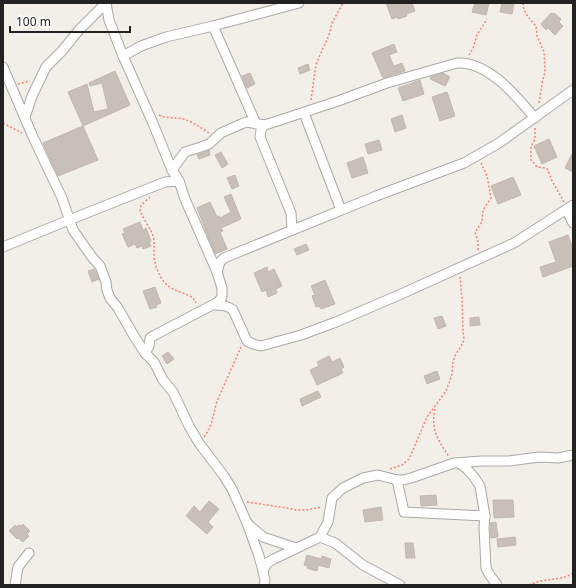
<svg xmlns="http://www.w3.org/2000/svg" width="576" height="588" font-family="'Noto Sans',sans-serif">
  <rect width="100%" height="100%" fill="#f2efe9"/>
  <!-- building -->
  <g fill="#c7bfb8" stroke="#c4b6ab">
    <polygon points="386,3 412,3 415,11 406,14 407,16 398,19 397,17 392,19"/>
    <polygon points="475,3 489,3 486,15 472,12"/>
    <polygon points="502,3 514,3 512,14 500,12"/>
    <polygon points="551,13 552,14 554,13 561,19 559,22 563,26 555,35 548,28 546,30 541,24"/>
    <polygon points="394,44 397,52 389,55 394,66 402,63 405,71 383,78 372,53"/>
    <polygon points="308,64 310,70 300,74 298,68"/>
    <polygon points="115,71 130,105 83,126 98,160 58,176 43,143 83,126 68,92 87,84 94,112 108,109 102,83 90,86 89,83"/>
    <polygon points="250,73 255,84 247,88 242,76"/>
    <polygon points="443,73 450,77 445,86 430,79 431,77"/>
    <polygon points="420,80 424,94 403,101 398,88"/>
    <polygon points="447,92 455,116 440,121 432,97"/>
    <polygon points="402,115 406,128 395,132 391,119"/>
    <polygon points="549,139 557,157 542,164 534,146"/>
    <polygon points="379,140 382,150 368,154 365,144"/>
    <polygon points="209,150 210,155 199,159 197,155"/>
    <polygon points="221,152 228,164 222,168 215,155"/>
    <polygon points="573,152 573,172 565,168"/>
    <polygon points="363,157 368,173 352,178 347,163"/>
    <polygon points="235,175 239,186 232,189 227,178"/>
    <polygon points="513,177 521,195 498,204 491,186"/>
    <polygon points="231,194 241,219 221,228 223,231 220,232 227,249 215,254 197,208 210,202 217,217 219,216 220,218 231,212 224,197"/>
    <polygon points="140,222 143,230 146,228 151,241 149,242 151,246 143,249 142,246 137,248 135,244 128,247 122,234 125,233 123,229"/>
    <polygon points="568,235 573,249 573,266 543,277 540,267 556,262 549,242"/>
    <polygon points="306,244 309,250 297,255 294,249"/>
    <polygon points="267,267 268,272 274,269 282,286 276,289 277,293 268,297 266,290 262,292 254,273"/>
    <polygon points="94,269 99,279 92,282 88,271"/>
    <polygon points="325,280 335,304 321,309 319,306 316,307 312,296 315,295 311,286"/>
    <polygon points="155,287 161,303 156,305 157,307 150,309 143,291"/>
    <polygon points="442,316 446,326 438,329 434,318"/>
    <polygon points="479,317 480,325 470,326 470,318"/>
    <polygon points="168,352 174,359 167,364 162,356"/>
    <polygon points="329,356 332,362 340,358 344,367 341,369 343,373 317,385 310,370 319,366 317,362"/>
    <polygon points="437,371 440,379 427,384 424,376"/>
    <polygon points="318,391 321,397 302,406 300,399"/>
    <polygon points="436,495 437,505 421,506 420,496"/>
    <polygon points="493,500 513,500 514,517 494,518"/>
    <polygon points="209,501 219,509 208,522 213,527 207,534 186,516 194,506 200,512"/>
    <polygon points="381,507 383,520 365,522 363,510"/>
    <polygon points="496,522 498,537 491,538 490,523"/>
    <polygon points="23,524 30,531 27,534 29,536 23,542 18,538 17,539 9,531 15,525 16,527 19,525 21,526"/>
    <polygon points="515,537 516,545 498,547 497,539"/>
    <polygon points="405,543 413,543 415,558 406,558"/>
    <polygon points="307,555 321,559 322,556 331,559 329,568 318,565 317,571 307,568 308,566 304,565"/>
  </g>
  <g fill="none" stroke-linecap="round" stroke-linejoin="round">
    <defs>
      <g id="minor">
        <polyline points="106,3 109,20 123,56 152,121 172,170 179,181 185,199 217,272 222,288 222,297 218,302 155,335 150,338 149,346 145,353 154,362 163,380 173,392 189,426 199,443 224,476 232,489 247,523 259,556 263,571 265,581 264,585"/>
        <polyline points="213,26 233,71 256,124"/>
        <polyline points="123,56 141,46 166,37 213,26 299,3"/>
        <polyline points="3,67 33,137 62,198 73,230 92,257 100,266 106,282 107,290 110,298 118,308 134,336 145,353"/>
        <polyline points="304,113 341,210"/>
        <polyline points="25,117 32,96 46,67 62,51 79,30 106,3"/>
        <polyline points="264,125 261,130 260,137 291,213 292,230"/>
        <path d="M172,170L185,152L201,147L209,144L221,133L239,125L246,122L265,125L338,101L387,83L457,63C488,61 516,96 535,118"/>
        <polyline points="568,209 569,215 573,223"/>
        <polyline points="3,247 69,220 165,182 179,181"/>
        <polyline points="217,272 220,262 224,258 376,196 464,163 499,143 573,90"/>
        <path d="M214,305C221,305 227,305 233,310L247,341L253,344L261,346L301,335L336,322L399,295L514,243L573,205"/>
        <polyline points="459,463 467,469 474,477 480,486 485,516 484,527 486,568 489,574 497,585"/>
        <polyline points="397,480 404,512 485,516"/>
        <polyline points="248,524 263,537 296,548"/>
        <polyline points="320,537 335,543 363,565 400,585"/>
        <polyline points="263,571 267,563 274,559 320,537 328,522 332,498 343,488 363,478 378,475 397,480 403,480 411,478 454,463 482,461 509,461 539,457 558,458 573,455"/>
        <polyline points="15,585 18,567 29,553"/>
      </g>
    </defs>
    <!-- minor casing -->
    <use href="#minor" stroke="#a9a9a9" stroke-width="11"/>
    <!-- path -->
    <g stroke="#fa8072" stroke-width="1.5" stroke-dasharray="2 2" stroke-linecap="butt">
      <path d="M523,3C523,13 530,19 536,26L537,36L544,52L545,71L542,84L539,104"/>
      <polyline points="469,55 473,48 477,35 487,19"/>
      <polyline points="18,84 30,81"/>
      <polyline points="311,100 316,64 329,35 332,23 343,3"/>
      <path d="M159,115C167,119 175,117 184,119C193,122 201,128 209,133"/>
      <polyline points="3,123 22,133"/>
      <polyline points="535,128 535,139 531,147 531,160 537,167 546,168 548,170 551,179 564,202"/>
      <path d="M150,197C147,200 141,204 140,209C139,212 150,228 152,233C155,241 154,247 154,255C154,264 159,276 165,283C173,292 185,292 193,298C194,300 195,301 196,303"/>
      <polyline points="478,250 478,242 475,232 482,222 483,210 491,198 487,176 481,163"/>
      <path d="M435,409C434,414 433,420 434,425C435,437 443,447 449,457"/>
      <path d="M204,437C213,426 213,414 217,401L241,347"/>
      <polyline points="390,469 402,465 409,459 427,417 446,391 449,383 452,374 453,361 456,354 463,343 464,339 463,332 462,298 460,277"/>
      <polyline points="247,502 287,508 296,510 306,510 322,507"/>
      <polyline points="529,585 540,581 562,578 573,574"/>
    </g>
    <!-- minor -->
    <use href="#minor" stroke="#fff" stroke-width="9"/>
  </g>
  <!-- border -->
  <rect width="576" height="588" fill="none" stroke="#222222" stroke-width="8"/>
  <!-- scale -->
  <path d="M10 26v6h120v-6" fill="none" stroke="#222222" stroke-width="2"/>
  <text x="16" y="26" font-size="12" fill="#222222" stroke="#ffffff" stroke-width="3" paint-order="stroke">100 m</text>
</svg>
